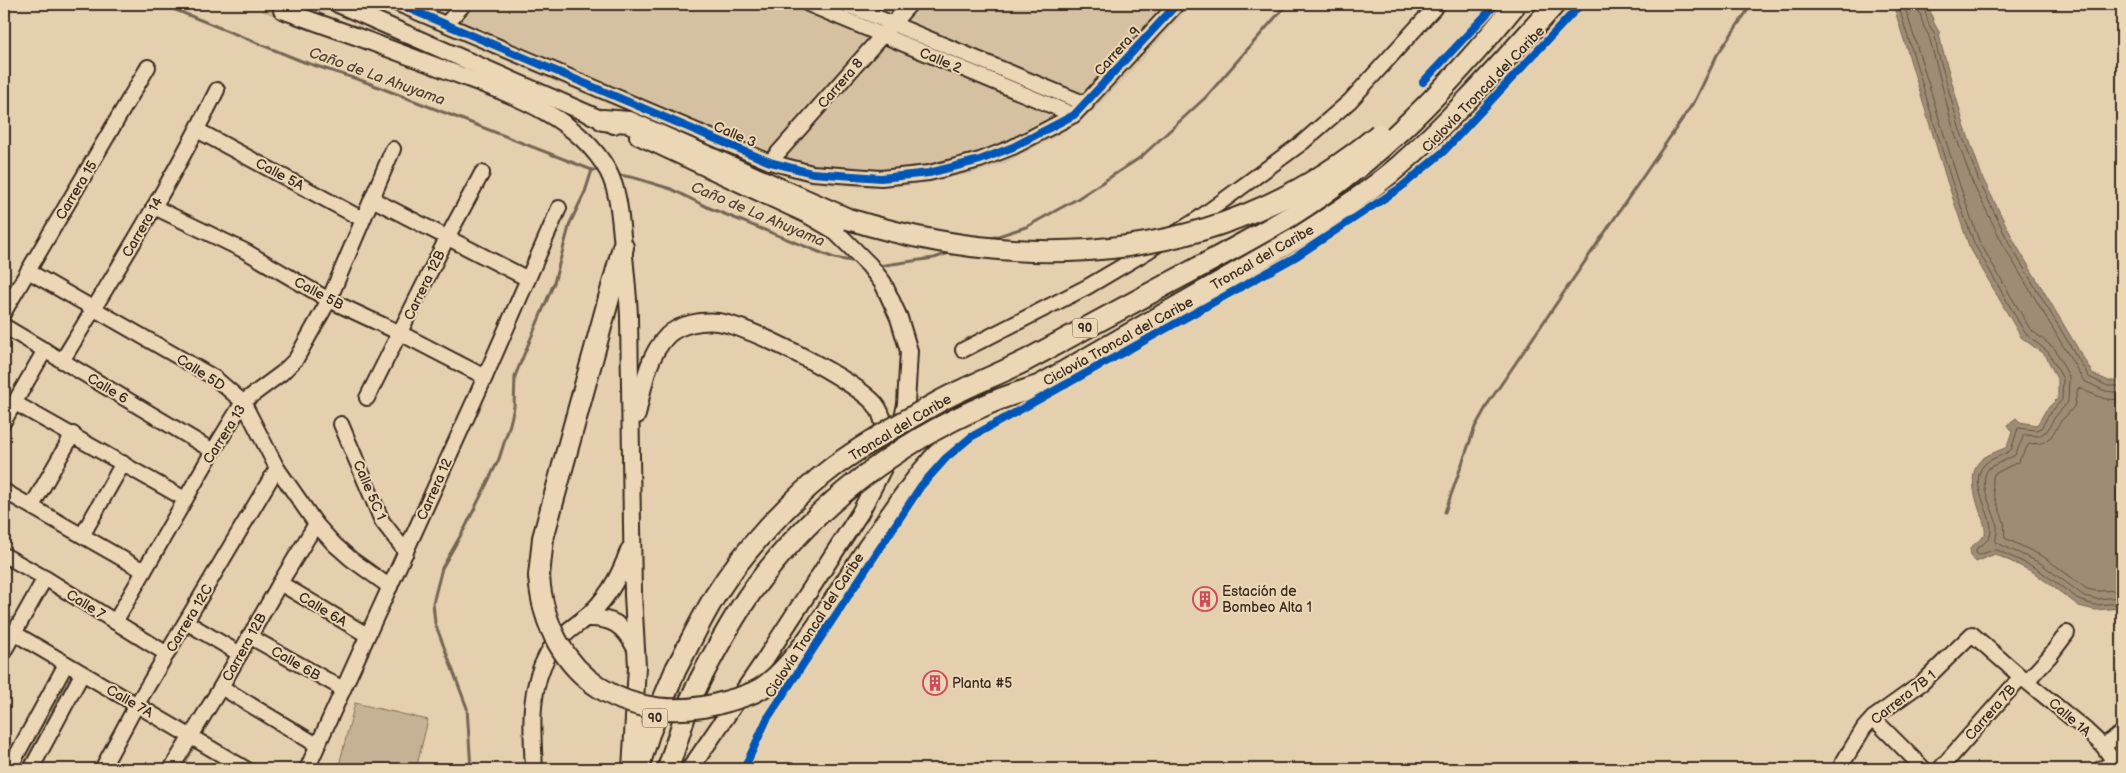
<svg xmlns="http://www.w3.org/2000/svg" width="2126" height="773" font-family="'Balsamiq Sans',sans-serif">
  <rect width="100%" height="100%" fill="#e4d0af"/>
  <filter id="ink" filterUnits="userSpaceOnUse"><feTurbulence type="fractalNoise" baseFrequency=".02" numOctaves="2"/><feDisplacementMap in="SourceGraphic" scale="10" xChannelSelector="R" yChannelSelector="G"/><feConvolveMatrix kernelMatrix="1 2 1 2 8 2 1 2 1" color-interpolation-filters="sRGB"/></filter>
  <g filter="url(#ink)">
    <!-- built -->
    <polygon fill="#d5c1a2" points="374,4 1192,4 1125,78 1089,115 1057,136 1005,163 975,173 906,186 876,188 830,185 797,180 757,168"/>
    <!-- green -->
    <g fill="#c5b294" stroke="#806e59">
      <polygon points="66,668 78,675 27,769 14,769"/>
      <polygon points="355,703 428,720 416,769 338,769"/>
    </g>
    <!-- water -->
    <path fill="#9e8c74" stroke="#766552" d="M1893,4H1928L1934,23L1939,32L1942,48L1964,125L1983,179L2015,243L2093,374L2109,381H2122V608L2095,610L2079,606L2033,572L1995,554L1976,562L1971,556L1970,548L1985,535C1986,527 1983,520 1980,512C1975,497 1967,471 1982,459C1988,454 1999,451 2007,447L2012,432L2007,425L2016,418L2020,422L2037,425L2046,410L2058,398V381L2046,356L2021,337L1969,246L1947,181Z"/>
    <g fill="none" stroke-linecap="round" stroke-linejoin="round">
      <!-- shore -->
      <g stroke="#635140" stroke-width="1">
        <path d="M1898,4L1951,179L1974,243L2025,333L2049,353L2063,379L2062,400L2050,413L2041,428L2036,430L2018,428L2011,450C2003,456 1990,458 1984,465C1966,485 1997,517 1990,536C1988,541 1980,546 1976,549V553L1979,555L1993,550H1997L2036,568L2081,601L2095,605L2122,603"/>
        <path d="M1904,4L1957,177L1979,241L2030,329L2055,349L2069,377L2068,402L2055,417L2047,431L2039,436L2024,435L2015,455L1989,468C1976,484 1994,509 1997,526C1998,531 1996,537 1995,542L2040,563L2084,596L2096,599L2122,597"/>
        <polyline points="1917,4 1924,27 1929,36 1953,128 1973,184 2005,248 2084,381 2105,391 2122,393"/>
        <polyline points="1923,4 1929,25 1935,34 1937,49 1959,127 1979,181 2010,245 2089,377 2108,386 2122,386"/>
        <path d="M2122,400L2105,399L2078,388L2074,407L2061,421L2051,437L2042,443L2029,444L2018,462L1994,474C1989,490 1999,507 2004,522C2005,528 2004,533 2005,538L2044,557L2087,589L2097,591L2122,590"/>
      </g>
      <!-- stream -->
      <g stroke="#766552" stroke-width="3">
        <polyline points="161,4 304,62 363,81 592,170 602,171"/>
        <polyline points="615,174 635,178 671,189 707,207 834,258 857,262"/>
        <polyline points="989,239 1026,227 1077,199 1141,157 1206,97 1287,4"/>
        <polyline points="878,266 934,258 955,251"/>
        <polyline points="1445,512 1475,427 1489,402 1696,99 1717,55 1752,4"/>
        <polyline points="471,769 467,708 435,623 433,603 442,568 466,526 499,459 510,424 514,407 515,376 554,283 570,223 585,192 592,170"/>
      </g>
      <!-- major-tunnel -->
      <polyline stroke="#c2af92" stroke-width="16" stroke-dasharray="16 8" stroke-linecap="butt" points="265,4 282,10"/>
      <defs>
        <g id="minor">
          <polyline points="398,4 770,162 812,173 881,178 929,173 980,160 1013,147 1074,115 1177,4"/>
          <polyline points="808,4 1074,115"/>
          <polyline points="845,4 1086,104"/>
          <polyline points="446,24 464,4"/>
          <polyline points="197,130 362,219"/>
          <polyline points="770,162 910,4"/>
          <polyline points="372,199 528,279"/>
          <polyline points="154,207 245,251 329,300 400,333 485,377"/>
          <polyline points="28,271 215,378 243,402 277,468 316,524 334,544 351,559 390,587"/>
          <polyline points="4,312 148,67"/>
          <polyline points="4,326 213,451"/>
          <polyline points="963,350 1087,287 1143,254 1198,219 1303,142 1350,101 1438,4"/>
          <path d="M62,361C116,272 171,183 217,90"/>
          <polyline points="367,398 448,236 482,173"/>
          <polyline points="15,403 185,499"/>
          <polyline points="4,421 45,350"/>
          <polyline points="341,424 382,521 406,552"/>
          <polyline points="4,491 144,571"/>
          <polyline points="32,506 73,434"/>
          <polyline points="83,534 123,463"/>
          <polyline points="4,555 45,578 167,654"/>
          <polyline points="280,583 367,635"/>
          <polyline points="115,622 213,451 243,402 282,373 296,359 329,300 393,149"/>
          <polyline points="186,622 240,654"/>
          <polyline points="14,633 246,769"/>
          <polyline points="249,636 343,689"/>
          <polyline points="4,651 45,578"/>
          <polyline points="2027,681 2049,657 2067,633"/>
          <polyline points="221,687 317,745"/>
          <polyline points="1873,718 1924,769"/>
          <polyline points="2103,746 2122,733"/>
          <polyline points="1842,764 1864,728 1873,718 1922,683 1972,634 2021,677 2086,730 2103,746 2119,769"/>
          <polyline points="9,769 66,664"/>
          <polyline points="31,769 82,674"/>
          <polyline points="102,769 137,704 277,468"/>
          <polyline points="171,769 221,687 280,583 316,524"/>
          <polyline points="307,769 485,377 559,208"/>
          <polyline points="1940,769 2021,677"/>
          <polyline points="2100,769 2122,760"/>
        </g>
        <g id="major">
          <polyline points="338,4 614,125"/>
          <path d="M282,10C334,28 386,47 438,67C497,90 575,111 608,171C620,194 620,221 623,245C625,269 628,292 629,316L633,595L637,667L631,769"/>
          <polyline points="638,136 810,216 834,230 869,265 883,283 899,318 909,351 906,404 899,437 860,513 762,664 690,769"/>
          <path d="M637,415C643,387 647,356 668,335C680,324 702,320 718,322C750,326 854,380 875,404C884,415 885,430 886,444"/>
          <path d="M585,618C611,617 623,624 635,647"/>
          <path d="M534,769C532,729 528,690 548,654C556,639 571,629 584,619C606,601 620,577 629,550"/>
        </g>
        <g id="highway">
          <polyline points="603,120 629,122 848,219"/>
          <path d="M868,548C899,504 926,458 969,426L1300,236C1334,214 1369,192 1399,166C1456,116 1505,59 1555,4"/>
          <polyline points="539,576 543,538 623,247"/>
          <polyline points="638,769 649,734 676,669"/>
          <polyline points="668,769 689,703 700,680"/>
        </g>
      </defs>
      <!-- minor casing -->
      <use href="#minor" stroke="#3b2a1e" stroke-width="18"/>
      <!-- major casing -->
      <use href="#major" stroke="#3b2a1e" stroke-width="20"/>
      <!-- highway casing -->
      <use href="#highway" stroke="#3b2a1e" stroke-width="24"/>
      <!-- minor -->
      <use href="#minor" stroke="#ebd7b5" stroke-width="14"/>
      <!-- major -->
      <use href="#major" stroke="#ebd7b5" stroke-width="16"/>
      <!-- highway -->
      <use href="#highway" stroke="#ebd7b5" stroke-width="20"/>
      <defs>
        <g id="highway-bridge">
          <path d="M848,219C1034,276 1225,263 1379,134"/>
          <path d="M539,576C546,678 632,731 728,701C739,698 750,695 760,689C799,666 841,587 868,548"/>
          <path d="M676,669C689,645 701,619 715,596C743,551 791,499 833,467C867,442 904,421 940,401C968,386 997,375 1025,361C1070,337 1115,312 1160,288C1203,265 1247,242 1289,217C1379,161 1450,85 1516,4"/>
          <path d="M700,680C716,649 732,619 752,591C812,508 894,444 988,404C1005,396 1024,391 1041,385"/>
        </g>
      </defs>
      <!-- highway-bridge casing -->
      <use href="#highway-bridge" stroke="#3b2a1e" stroke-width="24" stroke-linecap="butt"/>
      <!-- highway-bridge -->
      <use href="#highway-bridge" stroke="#ebd7b5" stroke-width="20"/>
      <defs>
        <g id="cycleway">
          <polyline points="398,4 770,162 812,173 881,178 929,173 980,160 1013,147 1074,115 1177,4"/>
          <polyline points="1423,82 1496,4"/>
          <polyline points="744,769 767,719 921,486 946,458 971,437 1297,256 1400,188 1443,152 1581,4"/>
        </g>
      </defs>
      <!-- cycleway casing -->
      <use href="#cycleway" stroke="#ebd7b5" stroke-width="11"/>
      <!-- cycleway -->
      <use href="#cycleway" stroke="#0057b8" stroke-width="8"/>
    </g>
  </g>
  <!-- icons -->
  <defs>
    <symbol id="building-ring" viewBox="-11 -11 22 22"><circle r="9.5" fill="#ebd7b5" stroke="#d1495b" stroke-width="1.5"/><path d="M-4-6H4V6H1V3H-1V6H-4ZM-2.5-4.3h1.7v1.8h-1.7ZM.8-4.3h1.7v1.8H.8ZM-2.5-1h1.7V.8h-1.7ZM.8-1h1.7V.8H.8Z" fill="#d1495b"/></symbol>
  </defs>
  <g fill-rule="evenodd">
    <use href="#building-ring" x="1191" y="585" width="28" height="28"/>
    <use href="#building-ring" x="921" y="669" width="28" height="28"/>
  </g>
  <g text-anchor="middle" stroke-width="4" stroke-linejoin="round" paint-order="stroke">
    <!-- shield labels -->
    <g fill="#ebd7b5" stroke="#705e4b" stroke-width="1">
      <rect x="1072.5" y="318.5" width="25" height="19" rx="4"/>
      <rect x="642.5" y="708.5" width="25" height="19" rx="4"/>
    </g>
    <g font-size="12" font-weight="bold" fill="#3b2a1e">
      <text x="1085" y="332">90</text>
      <text x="655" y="722">90</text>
    </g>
    <!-- street labels -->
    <g font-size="14" fill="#3b2a1e" stroke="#ebd7b5">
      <text transform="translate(1117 51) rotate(-48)" y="5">Carrera 9</text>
      <text transform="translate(941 60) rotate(23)" y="5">Calle 2</text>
      <text transform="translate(840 83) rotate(-49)" y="5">Carrera 8</text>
      <text transform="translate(1483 89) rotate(-46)" y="5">Ciclovía Troncal del Caribe</text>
      <text transform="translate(735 134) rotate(23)" y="5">Calle 3</text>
      <text transform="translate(280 174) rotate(28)" y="5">Calle 5A</text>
      <text transform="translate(76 190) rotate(-59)" y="5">Carrera 15</text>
      <text transform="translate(142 227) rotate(-60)" y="5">Carrera 14</text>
      <text transform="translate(1262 257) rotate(-30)" y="5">Troncal del Caribe</text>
      <text transform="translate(424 285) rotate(-64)" y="5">Carrera 12B</text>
      <text transform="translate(319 293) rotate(28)" y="5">Calle 5B</text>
      <text transform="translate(1118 341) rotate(-29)" y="5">Ciclovía Troncal del Caribe</text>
      <text transform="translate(201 372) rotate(33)" y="5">Calle 5D</text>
      <text transform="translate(108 388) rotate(31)" y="5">Calle 6</text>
      <text transform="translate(900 427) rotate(-31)" y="5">Troncal del Caribe</text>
      <text transform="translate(224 434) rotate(-58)" y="5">Carrera 13</text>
      <text transform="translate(434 489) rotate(-66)" y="5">Carrera 12</text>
      <text transform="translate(370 490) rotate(67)" y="5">Calle 5C 1</text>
      <text transform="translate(86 604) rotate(32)" y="5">Calle 7</text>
      <text transform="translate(323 609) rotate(31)" y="5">Calle 6A</text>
      <text transform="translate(189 618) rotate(-59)" y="5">Carrera 12C</text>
      <text transform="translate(814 625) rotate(-57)" y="5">Ciclovía Troncal del Caribe</text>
      <text transform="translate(244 647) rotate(-61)" y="5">Carrera 12B</text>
      <text transform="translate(296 663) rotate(30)" y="5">Calle 6B</text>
      <text transform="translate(1903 697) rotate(-38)" y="5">Carrera 7B 1</text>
      <text transform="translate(130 701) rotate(30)" y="5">Calle 7A</text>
      <text transform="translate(1990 712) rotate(-49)" y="5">Carrera 7B</text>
      <text transform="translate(2070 717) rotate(41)" y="5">Calle 1A</text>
    </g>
    <!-- poi labels -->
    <g font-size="14" fill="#3b2a1e" stroke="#ebd7b5" text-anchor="start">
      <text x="1222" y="596">Estación de<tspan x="1222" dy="16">Bombeo Alta 1</tspan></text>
      <text x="952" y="688">Planta #5</text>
    </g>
    <!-- water labels -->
    <g font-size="15" font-style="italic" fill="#544234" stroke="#ebd7b5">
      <text transform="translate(377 76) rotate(20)" y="5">Caño de La Ahuyama</text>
      <text transform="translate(758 214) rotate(23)" y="5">Caño de La Ahuyama</text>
    </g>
  </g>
  <!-- margin -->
  <rect width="2126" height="773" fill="none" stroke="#ebd7b5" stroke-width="20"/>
  <rect x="10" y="10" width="2106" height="753" fill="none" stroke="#3b2a1e" stroke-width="2" filter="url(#ink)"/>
</svg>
